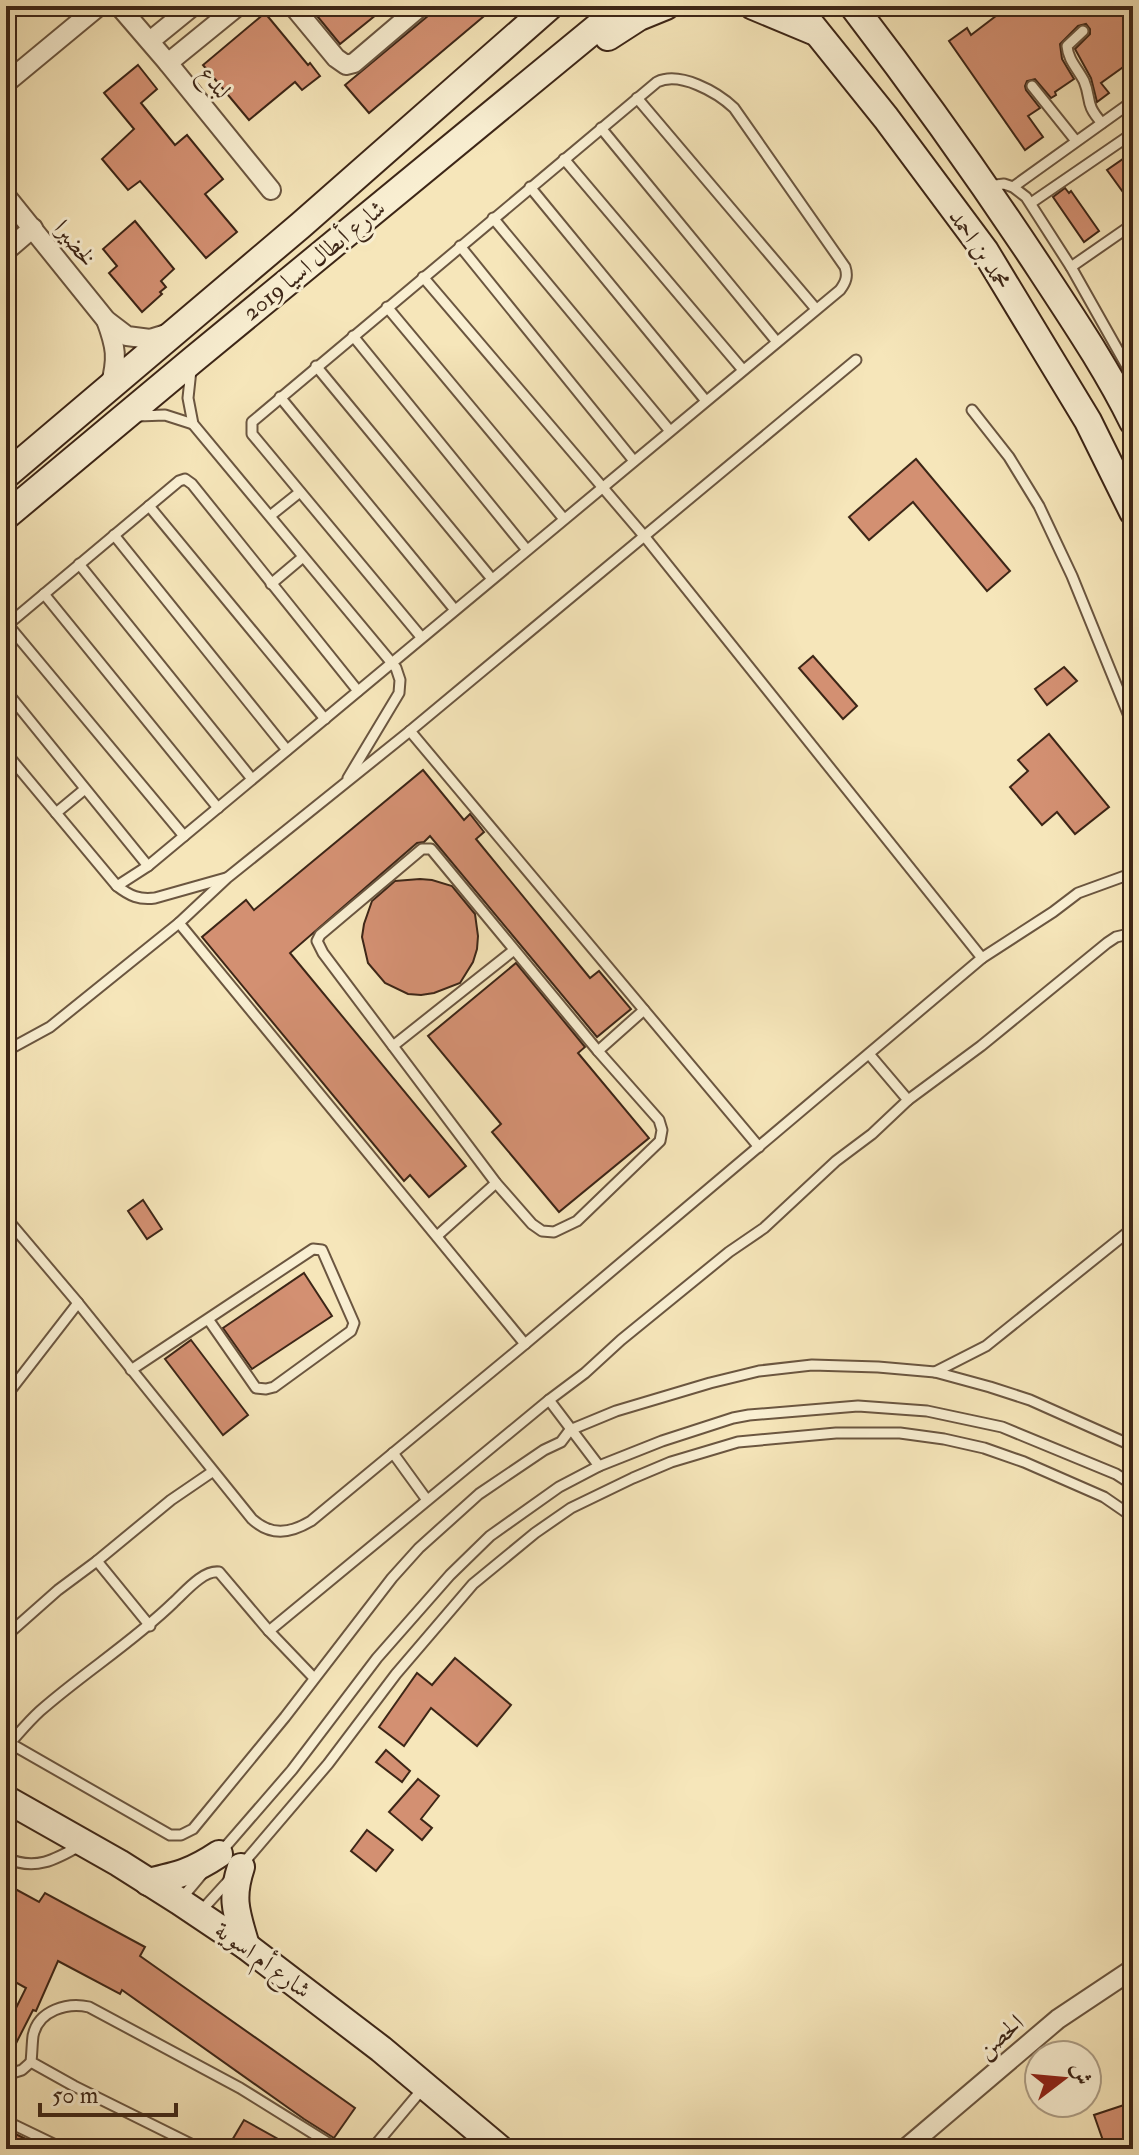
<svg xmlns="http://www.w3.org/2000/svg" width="1139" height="2155" font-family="'IM FELL Double Pica',Amiri,serif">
  <rect width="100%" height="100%" fill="#f6e6ba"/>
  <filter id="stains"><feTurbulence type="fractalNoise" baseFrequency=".0025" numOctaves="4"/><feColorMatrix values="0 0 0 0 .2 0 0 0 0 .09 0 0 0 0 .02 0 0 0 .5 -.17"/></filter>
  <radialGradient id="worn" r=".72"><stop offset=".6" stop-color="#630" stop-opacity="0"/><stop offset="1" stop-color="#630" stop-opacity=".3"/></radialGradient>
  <!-- building -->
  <g fill="#d39072" stroke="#3d2617" stroke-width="2">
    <polygon points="309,6 387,6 340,44"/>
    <polygon points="436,6 496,6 369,113 345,85 429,15"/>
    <polygon points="1009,6 1133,6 1133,60 1101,83 1109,93 1097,102 1091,78 1075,49 1090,34 1090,29 1086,24 1078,26 1060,44 1062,59 1074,79 1055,92 1056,95 1051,98 1035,79 1027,81 1025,86 1026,90 1040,108 1028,116 1043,137 1025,150 949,41 967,28 971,35"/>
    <polygon points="265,13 308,65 310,63 320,76 302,90 295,82 249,120 203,65"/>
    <polygon points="138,65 157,89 141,103 175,145 187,135 223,179 205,194 237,232 206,258 140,181 128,190 102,159 134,129 104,93"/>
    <polygon points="1133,152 1133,206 1107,170"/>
    <polygon points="1065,188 1069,193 1071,191 1099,231 1084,242 1053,197"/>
    <polygon points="135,221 174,269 161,281 166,287 160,292 162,294 142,312 109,273 117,266 103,249"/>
    <polygon points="916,459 1010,571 987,591 913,502 869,540 849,517"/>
    <polygon points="813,656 857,706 843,719 799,668"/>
    <polygon points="1064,667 1077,681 1047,705 1035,689"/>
    <polygon points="1049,734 1109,807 1075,834 1057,812 1042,825 1010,787 1028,771 1018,760"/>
    <polygon points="423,770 464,820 470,814 484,832 476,839 590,978 599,971 631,1009 597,1037 430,836 424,842 417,843 290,953 466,1166 429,1197 410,1175 404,1181 202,937 246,900 254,910"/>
    <polygon points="420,879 432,880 452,886 475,914 478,936 477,949 473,962 460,983 434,993 421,995 408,994 385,983 368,963 362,937 364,924 372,901 395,881"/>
    <polygon points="516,963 585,1047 578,1053 649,1138 559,1212 492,1132 501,1124 428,1036"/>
    <polygon points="143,1200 162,1229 147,1239 128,1211"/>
    <polygon points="304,1273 332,1316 252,1369 223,1328"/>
    <polygon points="191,1340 248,1415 223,1435 165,1359"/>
    <polygon points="455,1658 511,1705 477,1746 431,1708 404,1746 379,1727 417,1673 432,1685"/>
    <polygon points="386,1750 410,1771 402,1782 376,1762"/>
    <polygon points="418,1779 439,1796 421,1819 432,1828 422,1840 389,1812"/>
    <polygon points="367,1830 393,1850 376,1871 351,1851"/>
    <polygon points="6,1884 39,1902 45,1893 145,1947 140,1956 355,2108 334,2138 304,2119 122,1990 120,1994 58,1961 36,2011 33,2010 6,2063 6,2028 26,1988 6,1977"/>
    <polygon points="1130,2103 1133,2110 1133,2149 1106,2149 1094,2115"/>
    <polygon points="244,2120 296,2149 243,2149 231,2142"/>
    <polygon points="9,2131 47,2149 6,2149 6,2137"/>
  </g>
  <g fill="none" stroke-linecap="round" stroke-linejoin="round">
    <defs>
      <g id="lane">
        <path d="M1083,31L1067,46C1068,60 1078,69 1084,81C1092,100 1084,103 1102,123"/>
        <polyline points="1032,86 1076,141"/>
        <polyline points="637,98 816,309"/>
        <polyline points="601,128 777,342"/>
        <polyline points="564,159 743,370"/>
        <polyline points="987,186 1004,184 1013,187 1026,197 1071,267 1133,377"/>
        <polyline points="530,187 706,401"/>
        <polyline points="1013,187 1133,101"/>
        <polyline points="1031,203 1133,133"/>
        <polyline points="493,218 670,431"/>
        <polyline points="460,246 634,461"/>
        <polyline points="1071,267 1133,224"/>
        <polyline points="387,307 564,519"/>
        <polyline points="353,336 527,550"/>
        <polyline points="316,366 492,579"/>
        <polyline points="191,370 188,398 193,424 396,668 400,680 399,693 348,778"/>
        <polyline points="280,397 455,610"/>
        <polyline points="972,410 1009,457 1039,506 1072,576 1133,726"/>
        <polyline points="138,416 165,415 193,424"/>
        <polyline points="149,506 325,719"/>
        <polyline points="270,516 300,492"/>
        <polyline points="114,535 287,750"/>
        <polyline points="79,564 252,779"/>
        <polyline points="271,584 303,557"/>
        <polyline points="44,594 218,808"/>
        <polyline points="8,625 184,836"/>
        <polyline points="6,626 179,481 185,479 192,484 358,691"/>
        <polyline points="6,691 148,866"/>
        <polyline points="410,731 759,1147"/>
        <path d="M6,753L117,886C130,896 139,900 155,898L226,878"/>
        <polyline points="56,813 85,789"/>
        <polygon points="422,849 431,849 598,1051 659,1120 662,1130 660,1141 577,1221 554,1232 542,1231 532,1224 496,1183 323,953 317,941 320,935"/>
        <path d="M117,886L148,866L840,290C846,282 848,276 845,267L734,108C717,92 680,71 657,82L252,422V434L422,638"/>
        <polyline points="179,923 525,1344 982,958 645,537 423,277"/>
        <polyline points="982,958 1053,912 1078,893 1133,873"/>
        <polyline points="393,1046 514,950"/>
        <polyline points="6,1051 50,1027 179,923 227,878 410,731 856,360"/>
        <polyline points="598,1051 644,1010"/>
        <polyline points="869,1054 908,1100"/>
        <path d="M6,1218L78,1303L252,1519C271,1536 289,1534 311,1521L525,1344"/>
        <polyline points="437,1236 496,1183"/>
        <polyline points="131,1370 313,1249 322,1250 354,1323 351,1331 274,1387 266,1389 256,1388 208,1319"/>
        <polyline points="935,1372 986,1346 1133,1228"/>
        <polyline points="6,1396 78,1303"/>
        <polyline points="549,1400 599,1466"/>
        <polyline points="393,1453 427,1500"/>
        <polyline points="97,1561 150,1626"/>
        <polyline points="269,1631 549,1400 585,1373 621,1340 729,1252 764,1228 836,1161 872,1134 908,1100 981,1046 1107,943 1116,937 1133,933"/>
        <polyline points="6,1636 58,1590 97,1561 171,1500 212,1472"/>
        <polyline points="6,1741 170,1835 181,1835 193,1829 285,1717 392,1578 419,1548 479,1494 544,1450 561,1442 570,1430 616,1411 710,1383 759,1371 812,1365 878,1367 935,1372 990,1387 1030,1400 1133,1446"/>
        <path d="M10,1743C20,1732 29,1721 40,1711C83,1673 133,1642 174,1602C185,1592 203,1570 219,1572L269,1631L314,1678"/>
        <polyline points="220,1853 292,1770 377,1658 450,1575 490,1536 559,1487 599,1466 662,1441 733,1418 749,1415 858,1406 927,1411 1002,1427 1116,1474 1133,1485"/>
        <path d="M6,1858C35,1871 55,1860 81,1845"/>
        <polyline points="241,1866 328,1764 396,1674 473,1584 535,1533 571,1508 633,1478 671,1462 738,1442 836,1433 900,1433 944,1439 984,1448 1024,1462 1104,1497 1133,1517"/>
        <polyline points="181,1899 202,1874"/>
        <polyline points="201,1911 231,1878"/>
        <polyline points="6,2075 22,2070 31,2062"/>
        <polyline points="6,2121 64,2149"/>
        <path d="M201,2149L74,2086L31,2062C32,2053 32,2044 33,2036C38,2010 68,2002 89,2007L240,2088L338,2149"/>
        <polyline points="372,2149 424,2087"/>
      </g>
      <g id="street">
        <polyline points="119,6 168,63 271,190"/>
        <polyline points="293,6 336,58 346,65 354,63 421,6"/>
        <polyline points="150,41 193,6"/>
        <polyline points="168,63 238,6"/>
        <polyline points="6,83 99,6"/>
        <polyline points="6,196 106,320 127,336 150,339 169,333"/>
        <polyline points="6,251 33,228"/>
        <path d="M106,320C116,347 118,358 110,387"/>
        <polyline points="905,2149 1058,2019 1133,1969"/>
      </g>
      <g id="secondary">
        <polyline points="753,6 813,31"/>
        <polyline points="796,6 886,118 985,251 1088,421 1133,512"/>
        <path d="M853,6C919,92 981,179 1041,270C1073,319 1107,369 1133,422"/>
        <polyline points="608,37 639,17 666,6"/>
        <polyline points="6,475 301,225 550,6"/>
        <polyline points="6,516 194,359 623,6"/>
        <polyline points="6,1799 119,1863 179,1901 246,1946 381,2049 500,2149"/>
        <path d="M241,1867C230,1900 237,1914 246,1946"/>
        <path d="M148,1882C179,1875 192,1872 219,1854"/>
      </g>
    </defs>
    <!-- lane casing -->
    <use href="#lane" stroke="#6b5640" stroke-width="13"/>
    <!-- street casing -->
    <use href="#street" stroke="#6b5640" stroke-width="22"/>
    <!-- secondary casing -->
    <use href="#secondary" stroke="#3d2617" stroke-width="30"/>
    <!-- lane -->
    <use href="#lane" stroke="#f9efd2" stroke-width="9"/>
    <!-- street -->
    <use href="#street" stroke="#f9efd2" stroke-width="18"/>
    <!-- secondary -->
    <use href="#secondary" stroke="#f9efd2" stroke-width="26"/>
  </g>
  <g text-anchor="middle" stroke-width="6" stroke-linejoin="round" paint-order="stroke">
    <!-- street labels -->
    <g font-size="24" fill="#3d2617" stroke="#f9efd2">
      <text transform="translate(215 82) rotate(51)" y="8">لبدع</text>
      <text transform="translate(75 243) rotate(51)" y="8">لخضيرا</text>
      <text transform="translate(980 249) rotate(56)" y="8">محمد بن احمد</text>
      <text transform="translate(314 260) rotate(-39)" y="8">شارع أبطال اسيا 2019</text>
      <text transform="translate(263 1960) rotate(36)" y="8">شارع أم اسوية</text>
      <text transform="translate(1000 2036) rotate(-40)" y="8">الحصن</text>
    </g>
  </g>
  <!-- margin -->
  <rect width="1139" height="2155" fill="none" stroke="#f6e6ba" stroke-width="32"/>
  <rect x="8" y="8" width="1123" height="2139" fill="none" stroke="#3d2617" stroke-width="4"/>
  <rect x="16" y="16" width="1107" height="2123" fill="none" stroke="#3d2617" stroke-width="2"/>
  <!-- north arrow -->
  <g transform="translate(1063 2079) rotate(74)"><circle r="38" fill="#f9efd2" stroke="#ae9f87" stroke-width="2"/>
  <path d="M0-6L14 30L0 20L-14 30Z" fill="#8f2418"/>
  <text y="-12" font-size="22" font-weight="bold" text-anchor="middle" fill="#3d2617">ش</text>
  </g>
  <!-- scale -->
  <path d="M40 2103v12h136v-12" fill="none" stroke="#3d2617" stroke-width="4"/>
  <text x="52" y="2103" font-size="24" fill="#3d2617" stroke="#f9efd2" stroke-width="6" paint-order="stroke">50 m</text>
  <rect width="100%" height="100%" filter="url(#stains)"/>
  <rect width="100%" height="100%" fill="url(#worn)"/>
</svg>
